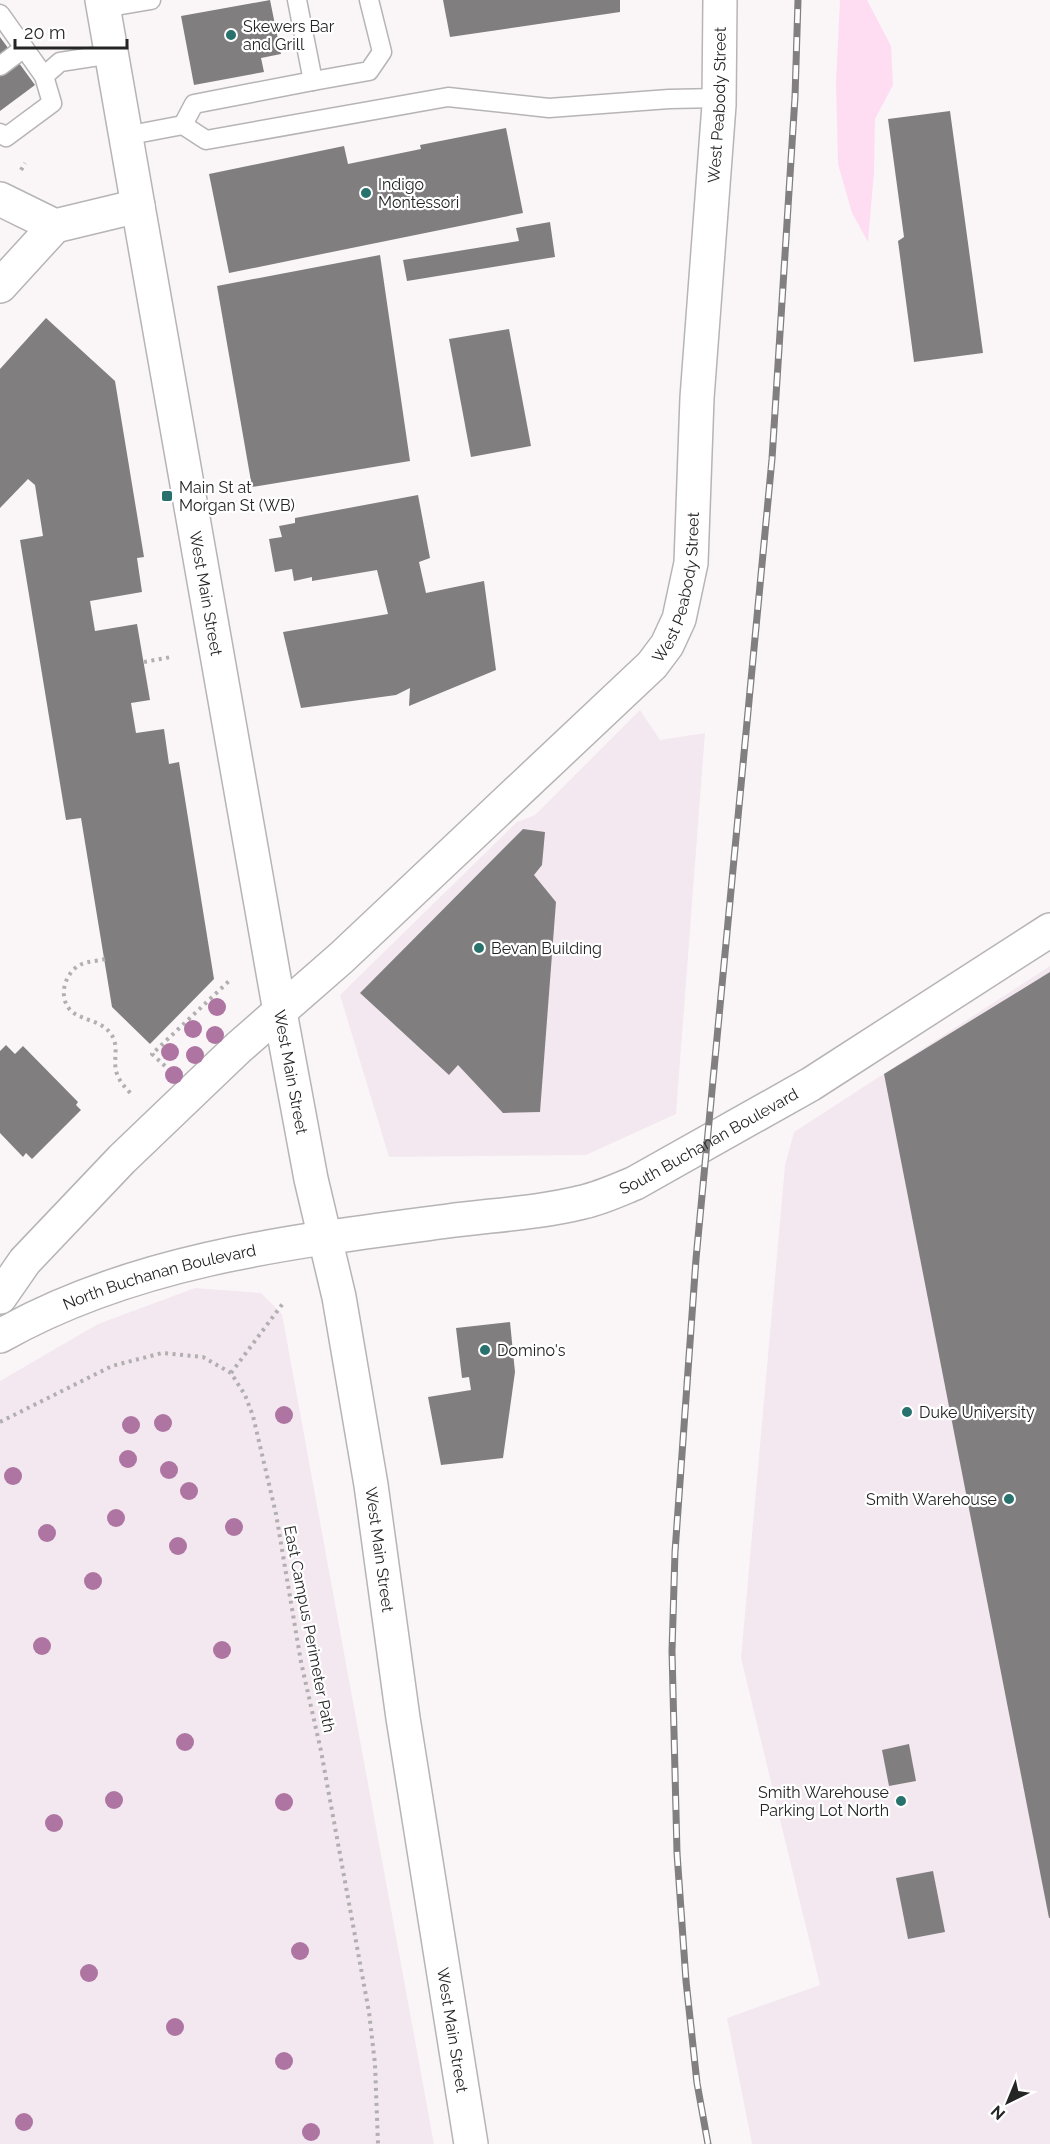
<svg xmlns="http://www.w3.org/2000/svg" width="1050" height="2144" font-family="Raleway,sans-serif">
  <rect width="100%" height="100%" fill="#faf6f8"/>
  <!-- built -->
  <g fill="#f3e8ef">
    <polygon points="640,710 660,740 705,733 676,1114 586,1155 389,1157 340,995 517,822 535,815"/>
    <polygon points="1050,966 1050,2144 752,2144 727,2018 820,1985 741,1658 785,1165 794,1132"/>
    <polygon points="195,1288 261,1293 282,1314 434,2144 0,2144 0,1381 98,1324"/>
  </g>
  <!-- green -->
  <polygon fill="#feddf3" points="840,0 867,0 891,46 893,85 875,119 874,172 868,242 852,213 838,164 836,83"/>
  <!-- building -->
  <g fill="#817e80">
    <polygon points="270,0 281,54 261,58 264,72 194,85 181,16"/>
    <polygon points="443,0 620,0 620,12 450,37"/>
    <polygon points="0,37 35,85 0,111"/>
    <polygon points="950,111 983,353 914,362 898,241 904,237 888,119"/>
    <polygon points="506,128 523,213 229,273 209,174 344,146 348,164 421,149 420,145"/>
    <polygon points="550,222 555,257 407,281 403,260 519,241 516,228"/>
    <polygon points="380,255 410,461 252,487 217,286"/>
    <polygon points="46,318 115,381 144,557 137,558 142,592 90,601 95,631 137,624 150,700 131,703 136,733 164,729 169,764 179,762 214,979 150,1044 112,1007 81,818 66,820 20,540 43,536 35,485 28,479 0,508 0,369"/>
    <polygon points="509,329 531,446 471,457 449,339"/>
    <polygon points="418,495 430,558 419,562 426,593 484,581 496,670 409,706 410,688 396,695 301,708 283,632 388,614 377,570 312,581 312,577 294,581 292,569 275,572 269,539 282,537 279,526 295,523 295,518"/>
    <polygon points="523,829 545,832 542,865 534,875 556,902 540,1112 503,1113 458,1065 449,1075 360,993"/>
    <polygon points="1050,972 1050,1918 1049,1918 884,1074"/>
    <polygon points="6,1045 15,1054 23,1046 78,1102 76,1105 81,1110 32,1159 26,1153 23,1157 0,1133 0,1051"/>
    <polygon points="510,1322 515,1372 503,1458 441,1465 428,1397 471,1390 469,1377 462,1378 456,1328"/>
    <polygon points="909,1744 916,1781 889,1786 882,1750"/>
    <polygon points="933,1871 945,1932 908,1939 896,1878"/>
  </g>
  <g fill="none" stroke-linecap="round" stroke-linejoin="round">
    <defs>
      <g id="service">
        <polyline points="297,0 313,81 369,71 382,52 369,0"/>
        <polyline points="104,8 151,0"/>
        <polyline points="0,14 44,76 52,103 6,137 0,133"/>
        <polyline points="0,66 24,48"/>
        <polyline points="44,76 60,62 112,54"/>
        <polyline points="183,125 194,104 313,81"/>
        <polyline points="125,136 183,125 206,140 448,97 549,108 669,99 719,98"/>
      </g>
      <polyline id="minor" points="0,286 55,226"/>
      <g id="tertiary">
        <path id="s1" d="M0,1297L25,1261L122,1159L238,1048L341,958L652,665L667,645L679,619L691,563L697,398L719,105L720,0"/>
        <path id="s2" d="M0,1336C136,1259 295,1241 448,1221C493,1215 539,1213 583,1202C601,1198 618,1190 635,1183L811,1084L1050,930"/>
      </g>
      <polyline id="secondary" points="102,0 138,206"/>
      <g id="primary">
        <path id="s3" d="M0,199L55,226L138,206L280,1012L311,1179L339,1297L371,1485L403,1718L471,2144"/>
      </g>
    </defs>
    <!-- service casing -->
    <use href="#service" stroke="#b7b4b6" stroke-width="21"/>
    <!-- minor casing -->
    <use href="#minor" stroke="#b7b4b6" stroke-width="36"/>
    <!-- tertiary casing -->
    <use href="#tertiary" stroke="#b7b4b6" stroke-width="36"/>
    <!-- secondary casing -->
    <use href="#secondary" stroke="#b7b4b6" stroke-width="36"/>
    <!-- primary casing -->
    <use href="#primary" stroke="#b7b4b6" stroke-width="36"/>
    <!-- path -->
    <g stroke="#b2afb0" stroke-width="4" stroke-dasharray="3 4.5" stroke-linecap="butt">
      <polyline points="21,170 25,163"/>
      <polyline points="144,662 171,657"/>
      <path d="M105,959C98,961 89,961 82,964C65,971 57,997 71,1011C83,1021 101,1020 111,1034C120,1046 112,1061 117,1074C120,1083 127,1089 133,1096"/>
      <polyline points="165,1066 152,1054 229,981"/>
      <polyline points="231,1373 284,1302"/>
      <polyline points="0,1422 112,1366 162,1353 203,1357 231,1373 245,1395 253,1416 276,1514 301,1662 321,1751 369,2012 375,2064 378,2144"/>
    </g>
    <!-- service -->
    <use href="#service" stroke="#fff" stroke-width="18"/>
    <!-- minor -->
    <use href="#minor" stroke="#fff" stroke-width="33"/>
    <!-- tertiary -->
    <use href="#tertiary" stroke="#fff" stroke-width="33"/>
    <!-- secondary -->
    <use href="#secondary" stroke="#fff" stroke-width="33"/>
    <!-- primary -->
    <use href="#primary" stroke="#fff" stroke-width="33"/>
    <defs>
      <polyline id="rail" points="708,2144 697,2083 686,1981 677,1853 672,1651 675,1552 696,1259 772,459 795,97 798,0"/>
    </defs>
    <!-- rail casing -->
    <use href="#rail" stroke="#817f7f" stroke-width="7"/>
    <!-- rail -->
    <use href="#rail" stroke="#fff" stroke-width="4.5" stroke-dasharray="14" stroke-linecap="butt"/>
  </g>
  <!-- trees -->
  <g fill="#ae75a2">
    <circle cx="217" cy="1007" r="9"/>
    <circle cx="193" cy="1029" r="9"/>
    <circle cx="215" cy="1035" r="9"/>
    <circle cx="170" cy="1052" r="9"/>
    <circle cx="195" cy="1055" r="9"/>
    <circle cx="174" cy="1075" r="9"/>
    <circle cx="284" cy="1415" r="9"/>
    <circle cx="163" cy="1423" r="9"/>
    <circle cx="131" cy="1425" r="9"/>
    <circle cx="128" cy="1459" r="9"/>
    <circle cx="169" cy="1470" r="9"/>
    <circle cx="13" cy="1476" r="9"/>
    <circle cx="189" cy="1491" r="9"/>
    <circle cx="116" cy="1518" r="9"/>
    <circle cx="234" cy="1527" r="9"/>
    <circle cx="47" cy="1533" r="9"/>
    <circle cx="178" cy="1546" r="9"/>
    <circle cx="93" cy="1581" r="9"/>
    <circle cx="42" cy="1646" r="9"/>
    <circle cx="222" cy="1650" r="9"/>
    <circle cx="185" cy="1742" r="9"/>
    <circle cx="114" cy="1800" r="9"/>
    <circle cx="284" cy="1802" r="9"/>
    <circle cx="54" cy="1823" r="9"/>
    <circle cx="300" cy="1951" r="9"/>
    <circle cx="89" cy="1973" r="9"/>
    <circle cx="175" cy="2027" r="9"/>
    <circle cx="284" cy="2061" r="9"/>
    <circle cx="24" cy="2122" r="9"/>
    <circle cx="311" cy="2132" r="9"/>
  </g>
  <!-- markers -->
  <g fill="#28716c" stroke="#fff" stroke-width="2">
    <circle cx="231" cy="35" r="6"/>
    <circle cx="366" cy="193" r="6"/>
    <rect x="161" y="490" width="12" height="12" rx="3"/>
    <circle cx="479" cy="948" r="6"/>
    <circle cx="485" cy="1350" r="6"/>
    <circle cx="907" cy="1412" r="6"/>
    <circle cx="1009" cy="1499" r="6"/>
    <circle cx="901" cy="1801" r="6"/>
  </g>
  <g text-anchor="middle" stroke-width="4.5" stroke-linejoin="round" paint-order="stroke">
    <!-- poi labels -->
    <g font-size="16" fill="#262525" stroke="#fff" text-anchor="start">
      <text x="243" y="32">Skewers Bar<tspan x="243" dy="18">and Grill</tspan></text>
      <text x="378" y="190">Indigo<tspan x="378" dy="18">Montessori</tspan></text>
      <text x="179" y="493">Main St at<tspan x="179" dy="18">Morgan St (WB)</tspan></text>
      <text x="491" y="954">Bevan Building</text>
      <text x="497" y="1356">Domino's</text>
      <text x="919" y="1418">Duke University</text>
      <text x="997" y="1505" text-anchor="end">Smith Warehouse</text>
      <text x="889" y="1798" text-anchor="end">Smith Warehouse<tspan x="889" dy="18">Parking Lot North</tspan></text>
    </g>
    <!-- street labels -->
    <g font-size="16" fill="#262525" stroke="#fff">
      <text dy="6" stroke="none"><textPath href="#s1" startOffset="1479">West Peabody Street</textPath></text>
      <text dy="6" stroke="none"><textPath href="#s1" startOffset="993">West Peabody Street</textPath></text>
      <text dy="6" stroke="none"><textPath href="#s3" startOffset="540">West Main Street</textPath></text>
      <text dy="6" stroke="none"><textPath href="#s3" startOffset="1026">West Main Street</textPath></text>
      <text dy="6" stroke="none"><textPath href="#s2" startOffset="742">South Buchanan Boulevard</textPath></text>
      <text dy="6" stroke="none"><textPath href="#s2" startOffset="171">North Buchanan Boulevard</textPath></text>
      <text dy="6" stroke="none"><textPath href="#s3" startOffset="1512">West Main Street</textPath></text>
      <text transform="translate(310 1629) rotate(79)" y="6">East Campus Perimeter Path</text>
      <text dy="6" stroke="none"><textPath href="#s3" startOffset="1998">West Main Street</textPath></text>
    </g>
  </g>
  <!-- north arrow -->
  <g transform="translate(1008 2102) rotate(223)" stroke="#ffffff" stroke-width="4.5" paint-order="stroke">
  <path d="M0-4.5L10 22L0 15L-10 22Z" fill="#262525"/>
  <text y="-9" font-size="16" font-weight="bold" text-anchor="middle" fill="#262525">N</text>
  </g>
  <!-- scale -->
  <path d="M15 39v9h112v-9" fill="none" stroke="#262525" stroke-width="3"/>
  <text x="24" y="39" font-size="18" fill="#262525" stroke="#ffffff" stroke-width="4.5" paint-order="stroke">20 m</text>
</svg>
